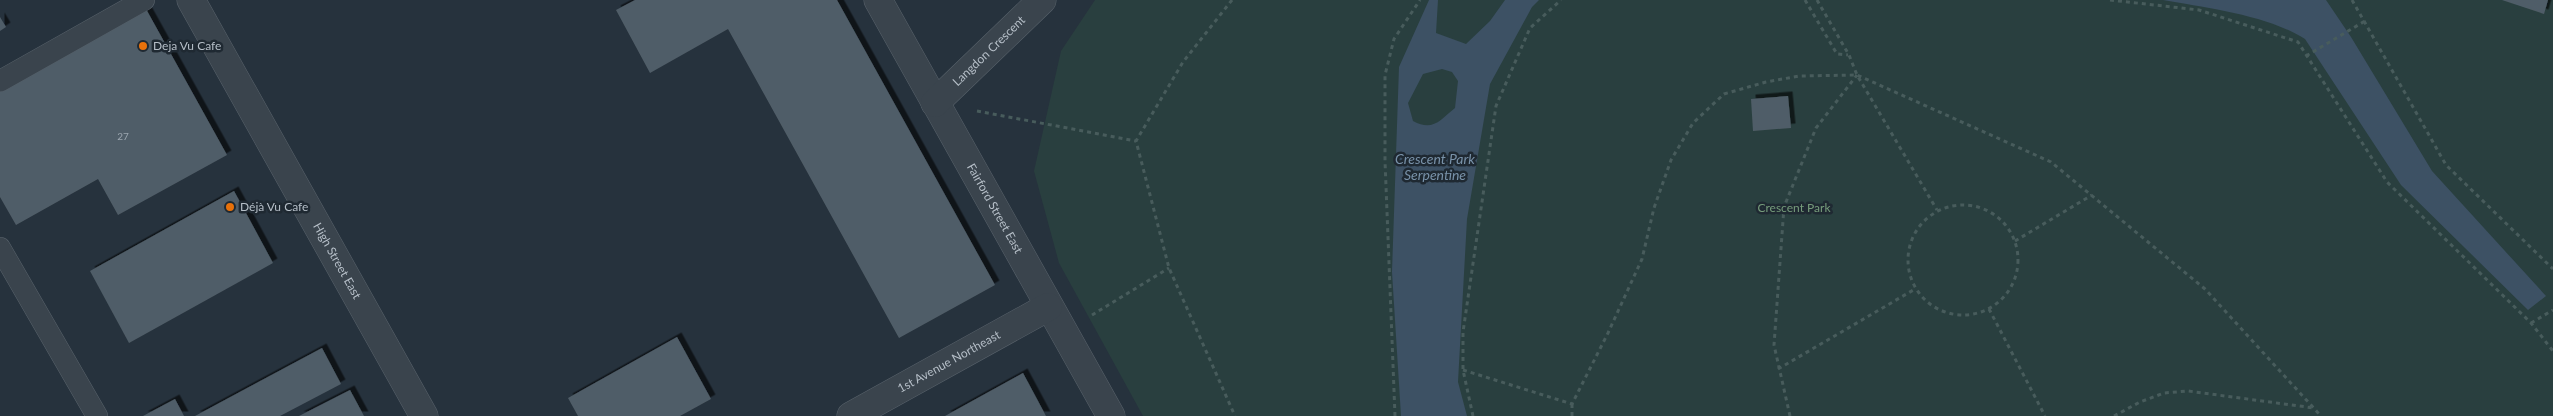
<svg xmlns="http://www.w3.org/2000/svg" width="2553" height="416" font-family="Lato,sans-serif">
  <defs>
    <filter id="shadow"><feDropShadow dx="4.5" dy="-4.5" stdDeviation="0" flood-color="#0009"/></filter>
  </defs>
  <rect width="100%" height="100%" fill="#26323d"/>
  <!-- green -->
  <polygon fill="#293f3f" points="1095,0 2553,0 2553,416 1143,416 1059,263 1034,171 1061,51"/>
  <!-- water -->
  <g fill="#3d5164" fill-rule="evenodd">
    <path d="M1429,0H1438L1436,33L1466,44L1490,21L1505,0H1539L1532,7L1490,84L1467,219L1458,382L1467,416H1401L1392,272L1399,67ZM1442,69L1452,72L1458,81L1455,108C1440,120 1433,132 1413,121L1408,103L1423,74Z"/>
    <path d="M2163,0H2326L2351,37L2432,171L2546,296L2528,310L2401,185L2305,39C2267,15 2207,8 2163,0Z"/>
  </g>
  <!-- building -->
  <g fill="#505d67" filter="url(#shadow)">
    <polygon points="635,0 837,0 995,285 899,338 728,29 650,73 616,10"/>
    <polygon points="2502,0 2548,0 2544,14"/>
    <polygon points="146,9 227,155 118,215 98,179 16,225 0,197 0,91"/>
    <polygon points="0,17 6,27 0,31"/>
    <polygon points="1788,96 1791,128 1753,131 1751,99"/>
    <polygon points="234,191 273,263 129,343 90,271"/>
    <polygon points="677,337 711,399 680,416 578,416 568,398"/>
    <polygon points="322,348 341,384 280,416 195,416"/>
    <polygon points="1023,373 1046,416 945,416"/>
    <polygon points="350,390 364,416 299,416"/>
    <polygon points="175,399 184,416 143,416"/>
  </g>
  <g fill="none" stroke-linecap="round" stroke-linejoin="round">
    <defs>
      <g id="service">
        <polyline points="0,81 144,0"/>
        <polyline points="0,248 97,416"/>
      </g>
      <g id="minor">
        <path id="s1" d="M191,0L424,416"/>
        <path id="s2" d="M878,0L1111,416"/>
        <path id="s3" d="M935,103L1042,0"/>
        <path id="s4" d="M851,416L1048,307"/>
      </g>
    </defs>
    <!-- service casing -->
    <use href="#service" stroke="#58626b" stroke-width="22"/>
    <!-- minor casing -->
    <use href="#minor" stroke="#58626b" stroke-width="29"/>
    <!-- path -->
    <g stroke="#485c5c" stroke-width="3" stroke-dasharray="4 4" stroke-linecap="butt">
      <polyline points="1232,0 1183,62 1136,141 1169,268 1235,416"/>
      <polyline points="1805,0 1837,54 1848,55"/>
      <polyline points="1817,0 1849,55 1857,75 1937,210"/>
      <polyline points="2110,0 2199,10 2298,42 2387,182 2531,323 2553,351"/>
      <polyline points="2352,0 2446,165 2553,269"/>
      <polyline points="2306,56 2365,21"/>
      <polyline points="977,111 1136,141"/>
      <circle cx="1963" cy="260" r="55"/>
      <polyline points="2015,241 2092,195"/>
      <polyline points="1989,309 2045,416"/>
      <polyline points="1092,315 1169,268"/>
      <polyline points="2531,323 2553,310"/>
      <polyline points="1778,369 1915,289"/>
      <polyline points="1463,370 1572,404 1608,333 1642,259 1654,208 1671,160 1693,123 1724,94 1766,82 1799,76 1857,75 2051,162 2205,289 2321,416"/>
      <polyline points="1395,416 1385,161 1385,75 1394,39 1420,0"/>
      <polyline points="1473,416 1463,370 1463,332 1496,106 1530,28 1561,0"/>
      <polyline points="1572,416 1572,404"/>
      <polyline points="1790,416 1774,345 1784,207 1816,128 1857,75"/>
      <polyline points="2114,416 2140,402 2164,393 2188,391 2314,408"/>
    </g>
    <!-- service -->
    <use href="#service" stroke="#3a444d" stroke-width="21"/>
    <!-- minor -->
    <use href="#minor" stroke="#3a444d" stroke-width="28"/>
  </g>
  <!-- markers -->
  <g fill="#e8710a" stroke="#1f2932" stroke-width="2">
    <circle cx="143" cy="46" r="5"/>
    <circle cx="230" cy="207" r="5"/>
  </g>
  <g text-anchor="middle" stroke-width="5" stroke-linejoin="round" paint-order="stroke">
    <!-- number labels -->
    <g font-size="10" fill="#9ca6b0">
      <text x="123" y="140">27</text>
    </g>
    <!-- poi labels -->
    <g font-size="12" fill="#b6bfc8" stroke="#1f2932" text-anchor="start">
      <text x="153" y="50">Deja Vu Cafe</text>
      <text x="240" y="211">Déjà Vu Cafe</text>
    </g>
    <!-- street labels -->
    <g font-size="12" fill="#b6bfc8" stroke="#1f2932">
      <text dy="4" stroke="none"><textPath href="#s3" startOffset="75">Langdon Crescent</textPath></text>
      <text dy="4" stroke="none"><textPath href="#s2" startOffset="239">Fairford Street East</textPath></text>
      <text dy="4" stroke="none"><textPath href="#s1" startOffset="299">High Street East</textPath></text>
      <text dy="4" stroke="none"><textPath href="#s4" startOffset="112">1st Avenue Northeast</textPath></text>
    </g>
    <!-- park labels -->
    <g font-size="12" fill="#769c7b" stroke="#1f2932">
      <text x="1794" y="212">Crescent Park</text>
    </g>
    <!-- water labels -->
    <g font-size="14" font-style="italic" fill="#7992a9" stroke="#1f2932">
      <text x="1435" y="164">Crescent Park<tspan x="1435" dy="16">Serpentine</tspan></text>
    </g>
  </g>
</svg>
